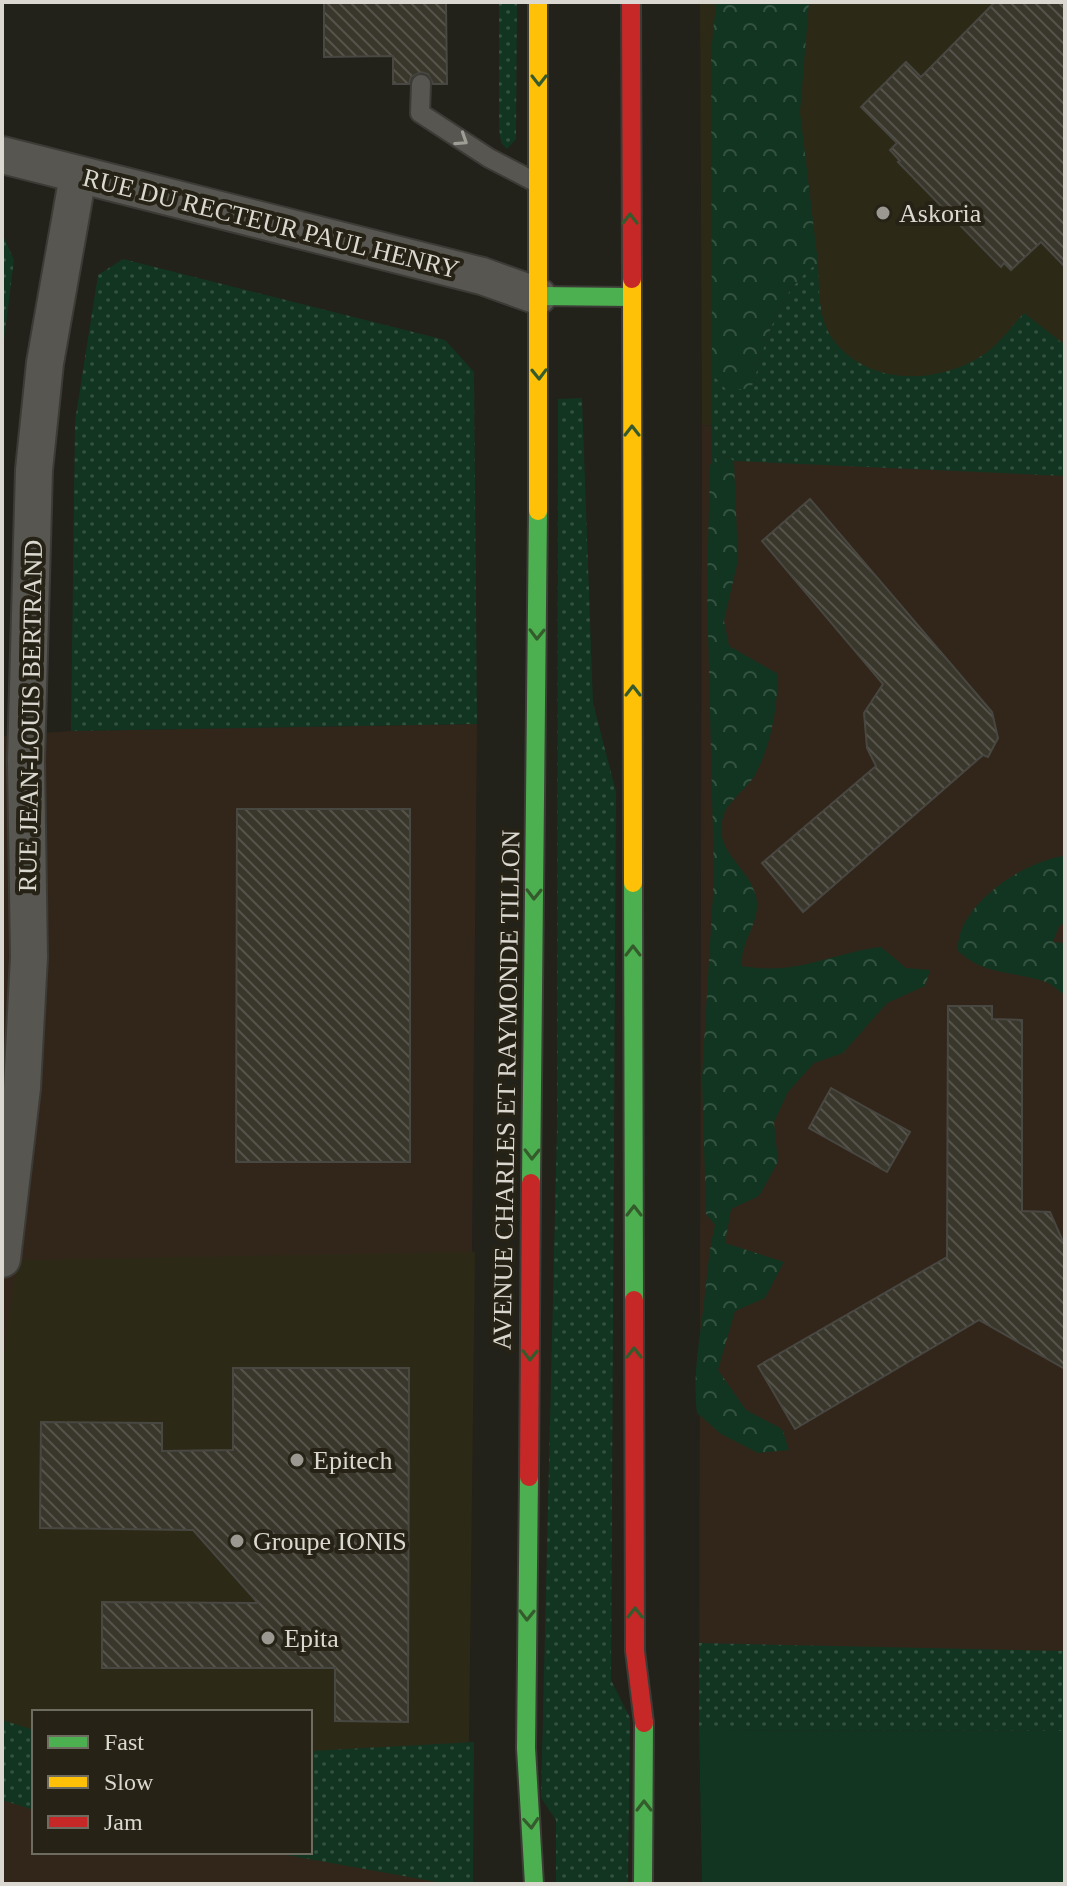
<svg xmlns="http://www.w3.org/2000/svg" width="1067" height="1886" font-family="'Times New Roman',serif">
  <defs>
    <pattern id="grass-dots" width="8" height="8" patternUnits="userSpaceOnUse" patternTransform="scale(2)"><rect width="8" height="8" fill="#123521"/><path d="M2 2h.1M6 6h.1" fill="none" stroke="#345240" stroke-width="1.8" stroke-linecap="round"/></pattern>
    <pattern id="forest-crowns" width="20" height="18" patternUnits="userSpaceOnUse" patternTransform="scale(2)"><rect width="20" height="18" fill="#123521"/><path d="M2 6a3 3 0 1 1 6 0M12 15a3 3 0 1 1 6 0" fill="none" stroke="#345240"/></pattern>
    <pattern id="building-back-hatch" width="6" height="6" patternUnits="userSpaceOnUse" patternTransform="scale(2)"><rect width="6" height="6" fill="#39372c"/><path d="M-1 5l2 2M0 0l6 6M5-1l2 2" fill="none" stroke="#55534a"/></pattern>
  </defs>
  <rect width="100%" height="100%" fill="#22211a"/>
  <!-- commercial -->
  <g fill="#32261b" fill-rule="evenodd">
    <polygon points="702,425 1065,451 1065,1731 699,1730"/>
    <path d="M477,724L466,1884H2V736L71,731ZM34,1712H310V1852H34Z"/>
  </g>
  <!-- built -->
  <g fill="#2d2917">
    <polygon points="700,2 1065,2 1065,451 702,425"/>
    <polygon points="475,1252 469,1742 310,1751 310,1712 34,1712 34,1730 2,1720 2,1369 17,1260"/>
  </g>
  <!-- grass -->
  <g fill="url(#grass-dots)">
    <polygon points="499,2 517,2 516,139 507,149 501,143 499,128"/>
    <polygon points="2,233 14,260 2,356"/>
    <polygon points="123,259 445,340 474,372 477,724 71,731 75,421 98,275"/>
    <path d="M818,263C819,288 818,320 834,341C870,386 935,384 980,357C997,347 1011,327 1024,313L1065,345V476L734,461L721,453L711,465L712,374L726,389H751C767,341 775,293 818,263Z"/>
    <polygon points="582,398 593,703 616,792 611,1680 630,1718 628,1884 556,1884 556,1820 541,1798 557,1128 558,399"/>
    <polygon points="699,1643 1065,1651 1065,1731 699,1730"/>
    <polygon points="2,1720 34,1730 34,1810 2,1800"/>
    <polygon points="474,1742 473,1884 448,1884 270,1852 310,1852 310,1751"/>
  </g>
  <!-- forest -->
  <g fill="url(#forest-crowns)">
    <path d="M716,2H809L800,112L818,263C775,293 767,341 751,389H726L712,374L711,54Z"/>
    <path d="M721,453L734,461L738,560L724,621L729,646L778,674C777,709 772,743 755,775C747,789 729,800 724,814C711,851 748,865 756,896C762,922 740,940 742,966C798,976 830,953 881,947L906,968L930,970L925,986L887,1003L843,1053L814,1063L788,1092L774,1122L778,1162L759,1196L731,1209L725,1243L784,1262L765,1298L735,1311L718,1370L746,1410L782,1429L789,1450L758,1453L721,1434L697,1413C692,1372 701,1334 705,1293C708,1269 709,1248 715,1225L706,1214L702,1077L714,877L707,589L710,465Z"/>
    <path d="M1065,856V923L1059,926L1053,942L1065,943V995C1058,991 1051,983 1043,981C1012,971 983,975 958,951C955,906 1025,860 1065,856Z"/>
  </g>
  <!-- green -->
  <polygon fill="#123521" points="699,1730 1065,1731 1065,1884 702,1884"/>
  <!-- building -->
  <g fill="url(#building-back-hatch)" stroke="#484741" stroke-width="2">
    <polygon points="324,2 446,2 447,84 433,84 428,74 421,72 411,77 409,84 393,84 393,56 324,57"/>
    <polygon points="995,2 1065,2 1065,267 1041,242 1011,270 1004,263 1001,267 898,162 900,161 890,150 897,143 861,107 906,62 921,77"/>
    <polygon points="810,499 992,712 998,738 988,757 983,755 803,912 762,863 876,766 867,748 864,713 883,684 762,541"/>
    <polygon points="237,809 410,809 410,1162 236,1162"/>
    <polygon points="948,1006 992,1006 992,1019 1022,1020 1022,1211 1050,1212 1065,1246 1065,1369 979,1320 795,1429 758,1366 947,1257"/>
    <polygon points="831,1088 910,1132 887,1172 809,1128"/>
    <polygon points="233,1368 409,1368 408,1722 335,1721 335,1668 102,1668 102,1602 258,1603 193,1530 40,1528 41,1422 162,1423 162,1451 233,1450"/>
  </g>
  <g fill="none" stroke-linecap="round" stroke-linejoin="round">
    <defs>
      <polyline id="lane" points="421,84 420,113 489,158 537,183"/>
      <g id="street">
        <polyline points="2,155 482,276 538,296"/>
        <polyline points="2,1259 22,1088 29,957 26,761 34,470 45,363 78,175"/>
      </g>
      <g id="fast">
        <polyline points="538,296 631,297"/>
        <polyline points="633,883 634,1300"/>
        <polyline points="531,1183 538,511"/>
        <polyline points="529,1477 526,1748 534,1884"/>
        <polyline points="643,1884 644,1723"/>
      </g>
      <g id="slow">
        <polyline points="632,279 633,883"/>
        <polyline points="538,511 538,2"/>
      </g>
      <g id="jam">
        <polyline points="631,2 632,279"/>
        <polyline points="634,1300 635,1651 644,1723"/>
        <polyline points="529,1477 531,1183"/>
      </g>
    </defs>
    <!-- lane casing -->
    <use href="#lane" stroke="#3c3b36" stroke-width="22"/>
    <!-- street casing -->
    <use href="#street" stroke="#3c3b36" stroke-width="40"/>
    <!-- fast casing -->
    <use href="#fast" stroke="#3c3b36" stroke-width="22"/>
    <!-- slow casing -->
    <use href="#slow" stroke="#3c3b36" stroke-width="22"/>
    <!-- jam casing -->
    <use href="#jam" stroke="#3c3b36" stroke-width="22"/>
    <!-- lane -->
    <use href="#lane" stroke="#575650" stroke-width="18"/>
    <!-- street -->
    <use href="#street" stroke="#575650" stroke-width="36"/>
    <!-- fast -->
    <use href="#fast" stroke="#4caf50" stroke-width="18"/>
    <!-- slow -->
    <use href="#slow" stroke="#ffc107" stroke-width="18"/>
    <!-- jam -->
    <use href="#jam" stroke="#c62828" stroke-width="18"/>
  </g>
  <!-- one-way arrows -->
  <defs><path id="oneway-chevron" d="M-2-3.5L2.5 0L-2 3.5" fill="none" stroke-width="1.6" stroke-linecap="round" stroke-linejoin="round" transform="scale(2)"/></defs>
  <g stroke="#355b2d">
    <use href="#oneway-chevron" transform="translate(539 80) rotate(90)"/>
    <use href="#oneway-chevron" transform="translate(630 219) rotate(-90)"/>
    <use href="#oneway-chevron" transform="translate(539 374) rotate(89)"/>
    <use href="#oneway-chevron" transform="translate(632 431) rotate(-90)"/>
    <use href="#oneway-chevron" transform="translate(537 634) rotate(91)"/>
    <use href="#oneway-chevron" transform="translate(633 691) rotate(-90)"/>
    <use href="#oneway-chevron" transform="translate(534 894) rotate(91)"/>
    <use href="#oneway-chevron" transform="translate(633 951) rotate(-90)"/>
    <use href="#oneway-chevron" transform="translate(532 1154) rotate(91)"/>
    <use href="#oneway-chevron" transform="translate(634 1211) rotate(-90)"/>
    <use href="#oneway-chevron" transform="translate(634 1353) rotate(-90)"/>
    <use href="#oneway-chevron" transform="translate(530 1355) rotate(91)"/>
    <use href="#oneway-chevron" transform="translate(635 1613) rotate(-90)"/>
    <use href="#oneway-chevron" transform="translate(527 1615) rotate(91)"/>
    <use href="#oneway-chevron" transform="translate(644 1806) rotate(-90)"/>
    <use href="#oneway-chevron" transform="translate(531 1823) rotate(86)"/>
  </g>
  <use stroke="#9f9e96" href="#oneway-chevron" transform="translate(462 140) rotate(33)"/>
  <!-- markers -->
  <g fill="#9a9890" stroke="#262316" stroke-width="3">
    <circle cx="883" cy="213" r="8"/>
    <circle cx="297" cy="1460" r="8"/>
    <circle cx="237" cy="1541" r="8"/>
    <circle cx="268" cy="1638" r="8"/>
  </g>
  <g text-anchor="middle" stroke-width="8" stroke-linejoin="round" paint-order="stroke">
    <!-- poi labels -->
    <g font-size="26" fill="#dad8d0" stroke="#262316" text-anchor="start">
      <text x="899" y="222">Askoria</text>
      <text x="313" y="1469">Epitech</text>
      <text x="253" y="1550">Groupe IONIS</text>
      <text x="284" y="1647">Epita</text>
    </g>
    <!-- street labels -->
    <g font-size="26" fill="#dad8d0" stroke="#262316">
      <text transform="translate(271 223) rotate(14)" y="9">RUE DU RECTEUR PAUL HENRY</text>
      <text transform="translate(30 716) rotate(-89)" y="9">RUE JEAN-LOUIS BERTRAND</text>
      <text transform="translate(506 1090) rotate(-89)" y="9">AVENUE CHARLES ET RAYMONDE TILLON</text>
    </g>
  </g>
  <!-- border -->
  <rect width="1067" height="1886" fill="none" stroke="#dad8d0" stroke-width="8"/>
  <!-- legend -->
  <rect x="32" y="1710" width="280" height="144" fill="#262316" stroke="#6e6b60" stroke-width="2"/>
  <rect x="48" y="1736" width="40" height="12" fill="#4caf50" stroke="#6e6b60" stroke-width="2"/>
  <text x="104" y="1750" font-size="24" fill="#dad8d0">Fast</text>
  <rect x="48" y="1776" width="40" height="12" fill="#ffc107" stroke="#6e6b60" stroke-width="2"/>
  <text x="104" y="1790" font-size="24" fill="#dad8d0">Slow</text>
  <rect x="48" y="1816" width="40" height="12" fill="#c62828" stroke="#6e6b60" stroke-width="2"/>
  <text x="104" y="1830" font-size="24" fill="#dad8d0">Jam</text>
</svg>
